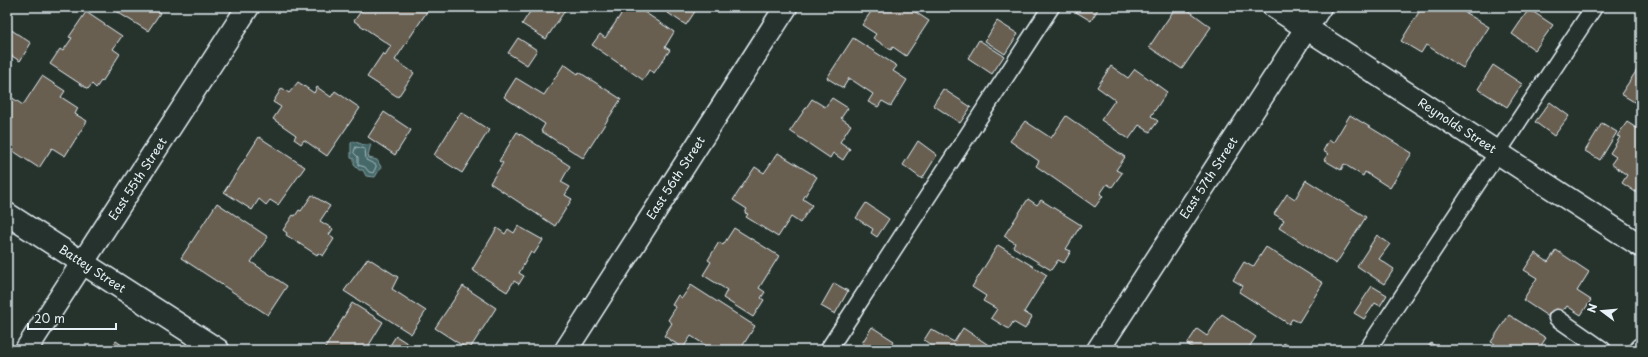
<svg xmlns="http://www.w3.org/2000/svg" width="1648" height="357" font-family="'Playpen Sans',sans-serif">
  <rect width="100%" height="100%" fill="#26332d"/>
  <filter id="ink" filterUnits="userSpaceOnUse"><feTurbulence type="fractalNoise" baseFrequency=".025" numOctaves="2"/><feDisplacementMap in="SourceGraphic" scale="8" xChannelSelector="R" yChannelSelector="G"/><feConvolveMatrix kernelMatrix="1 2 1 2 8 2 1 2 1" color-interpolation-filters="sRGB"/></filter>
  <g filter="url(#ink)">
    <!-- water -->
    <polygon fill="#446869" stroke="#869fa2" points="353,141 364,145 371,144 368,155 369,158 377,160 381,167 375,177 366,176 363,170 359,170 354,165 354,159 351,158 351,143"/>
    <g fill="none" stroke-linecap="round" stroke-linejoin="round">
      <!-- shore -->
      <polygon stroke="#a6babf" stroke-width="1" points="356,147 365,149 366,160 376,165 376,167 373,173 369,172 365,167 358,165 358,157 354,153"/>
    </g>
    <!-- building -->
    <g fill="#685f51" stroke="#e8f1f8">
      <polygon points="109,7 151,7 160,13 148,31"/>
      <polygon points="364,7 430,7 395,60 414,73 398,97 367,77 383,53 385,55 391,46 354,21"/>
      <polygon points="533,7 563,7 566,9 546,39 522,24"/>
      <polygon points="626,7 637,7 674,32 665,47 670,50 654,73 649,70 643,80 592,45 600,34 605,38"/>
      <polygon points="659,7 698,7 686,25"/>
      <polygon points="874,7 908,7 929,21 906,56 893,47 891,50 873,38 876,34 862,25"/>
      <polygon points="1072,7 1099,7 1091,21 1071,9"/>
      <polygon points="1176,7 1184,7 1211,27 1182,69 1149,47"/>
      <polygon points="1422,7 1456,7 1489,27 1463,68 1426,45 1421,53 1401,41"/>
      <polygon points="1529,9 1553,25 1535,50 1512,34"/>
      <polygon points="86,12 122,36 113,49 120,54 102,82 101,81 96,88 92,84 88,89 50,64 60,49 63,51 72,38 69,37"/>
      <polygon points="997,21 1018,34 1005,54 985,41"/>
      <polygon points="7,27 31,43 20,61 7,53"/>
      <polygon points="518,38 537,50 527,65 508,53"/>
      <polygon points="853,38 897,66 893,71 907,80 891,106 882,101 878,107 868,102 873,94 849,78 843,88 827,78"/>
      <polygon points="979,40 1004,56 992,74 968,58"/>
      <polygon points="564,64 578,74 579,72 621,99 583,158 541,131 545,124 504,97 516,78 544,95"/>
      <polygon points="1641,64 1641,106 1621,94"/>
      <polygon points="1493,65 1522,84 1507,107 1478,89"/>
      <polygon points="1111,66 1128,78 1135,69 1167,92 1151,116 1158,121 1150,132 1139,125 1129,139 1101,120 1115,100 1097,87"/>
      <polygon points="42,76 65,91 61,97 78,108 75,114 87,121 65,156 52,148 39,168 7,147 7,96 8,95 23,105"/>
      <polygon points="298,82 314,93 317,87 331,97 335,91 360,108 327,156 304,140 301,144 294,139 296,135 273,119 281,107 273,102 282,88 289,93"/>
      <polygon points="943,89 971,107 960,123 933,105"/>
      <polygon points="832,98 848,108 841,118 851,125 840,142 850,149 843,160 833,153 830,158 790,131 812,99 825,107"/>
      <polygon points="1550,102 1569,116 1554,136 1535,122"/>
      <polygon points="384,112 411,130 395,155 368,137"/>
      <polygon points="461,112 489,130 462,173 434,155"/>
      <polygon points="1350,115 1412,153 1390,188 1365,172 1363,176 1344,164 1341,170 1324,160 1328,154 1323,151 1329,140 1333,143"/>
      <polygon points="1066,116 1125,157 1116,170 1122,173 1112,187 1107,184 1100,194 1103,196 1095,207 1036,166 1039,161 1010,141 1025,121 1051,138"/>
      <polygon points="1627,122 1641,131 1641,187 1637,193 1622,183 1627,175 1611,164 1616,157 1610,153 1620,137 1617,136"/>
      <polygon points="1602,123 1617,132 1600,160 1585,151"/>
      <polygon points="517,132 570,166 561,182 570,187 565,195 572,199 555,226 490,183 503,163 499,161"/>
      <polygon points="259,137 305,167 278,205 270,200 266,205 259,199 252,210 224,192"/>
      <polygon points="918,141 937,155 922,179 903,165"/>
      <polygon points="778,153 817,177 803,199 812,205 800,223 791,217 778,237 746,217 748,214 745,213 747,209 733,200 755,167 764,173"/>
      <polygon points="1306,180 1366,217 1336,264 1279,228 1284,220 1274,214 1287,194 1295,199"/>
      <polygon points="312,195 330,206 320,221 333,229 329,235 334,239 323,256 318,253 317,255 286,235 287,233 283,230 293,215 295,216 299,210 301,211"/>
      <polygon points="1028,199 1037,205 1041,200 1081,225 1066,249 1071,251 1064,263 1058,260 1051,270 1013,247 1015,243 1004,236"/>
      <polygon points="217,203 268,237 251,262 287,286 268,315 181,258"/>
      <polygon points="866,203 889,219 877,237 871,233 873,229 856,218"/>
      <polygon points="518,226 543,240 534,254 531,252 519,273 524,276 519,284 514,281 507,292 472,270 497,228 505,234 508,229 514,233"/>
      <polygon points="734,228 779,256 759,288 765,292 761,298 764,300 753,317 723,298 727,290 703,275 711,262 708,260 719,242 723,245"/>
      <polygon points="1377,235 1390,244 1379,259 1394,269 1384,284 1357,266"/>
      <polygon points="998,245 1047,275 1024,312 1032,317 1025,329 1013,322 1009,329 991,318 997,309 983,301 986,296 972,287"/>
      <polygon points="1266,247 1323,283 1299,322 1292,319 1289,324 1239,292 1243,286 1233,280 1244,262 1253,267"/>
      <polygon points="1556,250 1589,272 1577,291 1591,300 1581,315 1567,306 1565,309 1564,308 1555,321 1523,300 1537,278 1524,270 1535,253 1548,262"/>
      <polygon points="368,258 398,277 392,289 426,311 411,334 344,291"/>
      <polygon points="834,283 848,291 835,314 821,306"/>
      <polygon points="691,285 755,326 740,350 713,350 691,336 683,348 664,336 672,323 668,320 676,307 672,305 678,295 682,298"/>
      <polygon points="463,286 496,308 469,350 435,328"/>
      <polygon points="1372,286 1387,295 1380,306 1375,303 1364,319 1354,313"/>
      <polygon points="352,303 383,322 366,350 324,350"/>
      <polygon points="1222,314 1256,337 1247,350 1196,350 1187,344 1197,329 1207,336"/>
      <polygon points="1509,315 1546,338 1538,350 1491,350 1495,344 1491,342"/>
      <polygon points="872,327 894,341 888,350 872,350 862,343"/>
      <polygon points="963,328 996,350 929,350 932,346 924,340 931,329 954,342"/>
      <polygon points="396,336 418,350 387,350"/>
      <polygon points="116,341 129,350 110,350"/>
      <polygon points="1284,343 1294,350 1280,350"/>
      <polygon points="1431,343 1440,350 1426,350"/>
    </g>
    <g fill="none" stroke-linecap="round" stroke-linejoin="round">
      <defs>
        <g id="lane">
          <polyline points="1557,318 1603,350"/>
          <polyline points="828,350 1051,7"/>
          <polyline points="1367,350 1594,7"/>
        </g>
        <g id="street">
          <polyline points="7,214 218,350"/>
          <polyline points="26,350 248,7"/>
          <polyline points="566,350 786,7"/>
          <polyline points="1098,350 1320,7"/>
          <polyline points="1640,350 1641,349"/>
        </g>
        <polyline id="secondary" points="1274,7 1641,246"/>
      </defs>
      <!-- lane casing -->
      <use href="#lane" stroke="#e8f1f8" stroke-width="19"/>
      <!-- street casing -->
      <use href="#street" stroke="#e8f1f8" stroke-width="25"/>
      <!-- secondary casing -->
      <use href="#secondary" stroke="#e8f1f8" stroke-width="25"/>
      <!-- lane -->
      <use href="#lane" stroke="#26332d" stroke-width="16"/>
      <!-- street -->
      <use href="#street" stroke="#26332d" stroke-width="22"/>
      <!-- secondary -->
      <use href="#secondary" stroke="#26332d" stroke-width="22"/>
    </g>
  </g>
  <g text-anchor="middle" stroke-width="3" stroke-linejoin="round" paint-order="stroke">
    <!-- street labels -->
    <g font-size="12" fill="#e8f1f8" stroke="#26332d">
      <text transform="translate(1457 126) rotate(33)" y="4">Reynolds Street</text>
      <text transform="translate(676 178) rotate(-57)" y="4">East 56th Street</text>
      <text transform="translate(1209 178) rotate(-57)" y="4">East 57th Street</text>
      <text transform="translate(138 179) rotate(-57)" y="4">East 55th Street</text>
      <text transform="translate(92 269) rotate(33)" y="4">Battey Street</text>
    </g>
  </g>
  <!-- margin -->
  <rect width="1648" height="357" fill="none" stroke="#26332d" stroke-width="24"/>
  <rect x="12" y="12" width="1624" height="333" fill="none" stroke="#e8f1f8" stroke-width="1.5" filter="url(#ink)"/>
  <!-- north arrow -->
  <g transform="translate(1602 311) rotate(286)" stroke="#26332d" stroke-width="3" paint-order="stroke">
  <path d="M0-3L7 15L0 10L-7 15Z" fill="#e8f1f8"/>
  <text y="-6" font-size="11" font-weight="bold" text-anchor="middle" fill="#e8f1f8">N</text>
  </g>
  <!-- scale -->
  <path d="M28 323v6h88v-6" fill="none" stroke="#e8f1f8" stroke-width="2"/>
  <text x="34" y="323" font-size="12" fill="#e8f1f8" stroke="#26332d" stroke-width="3" paint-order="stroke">20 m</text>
</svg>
